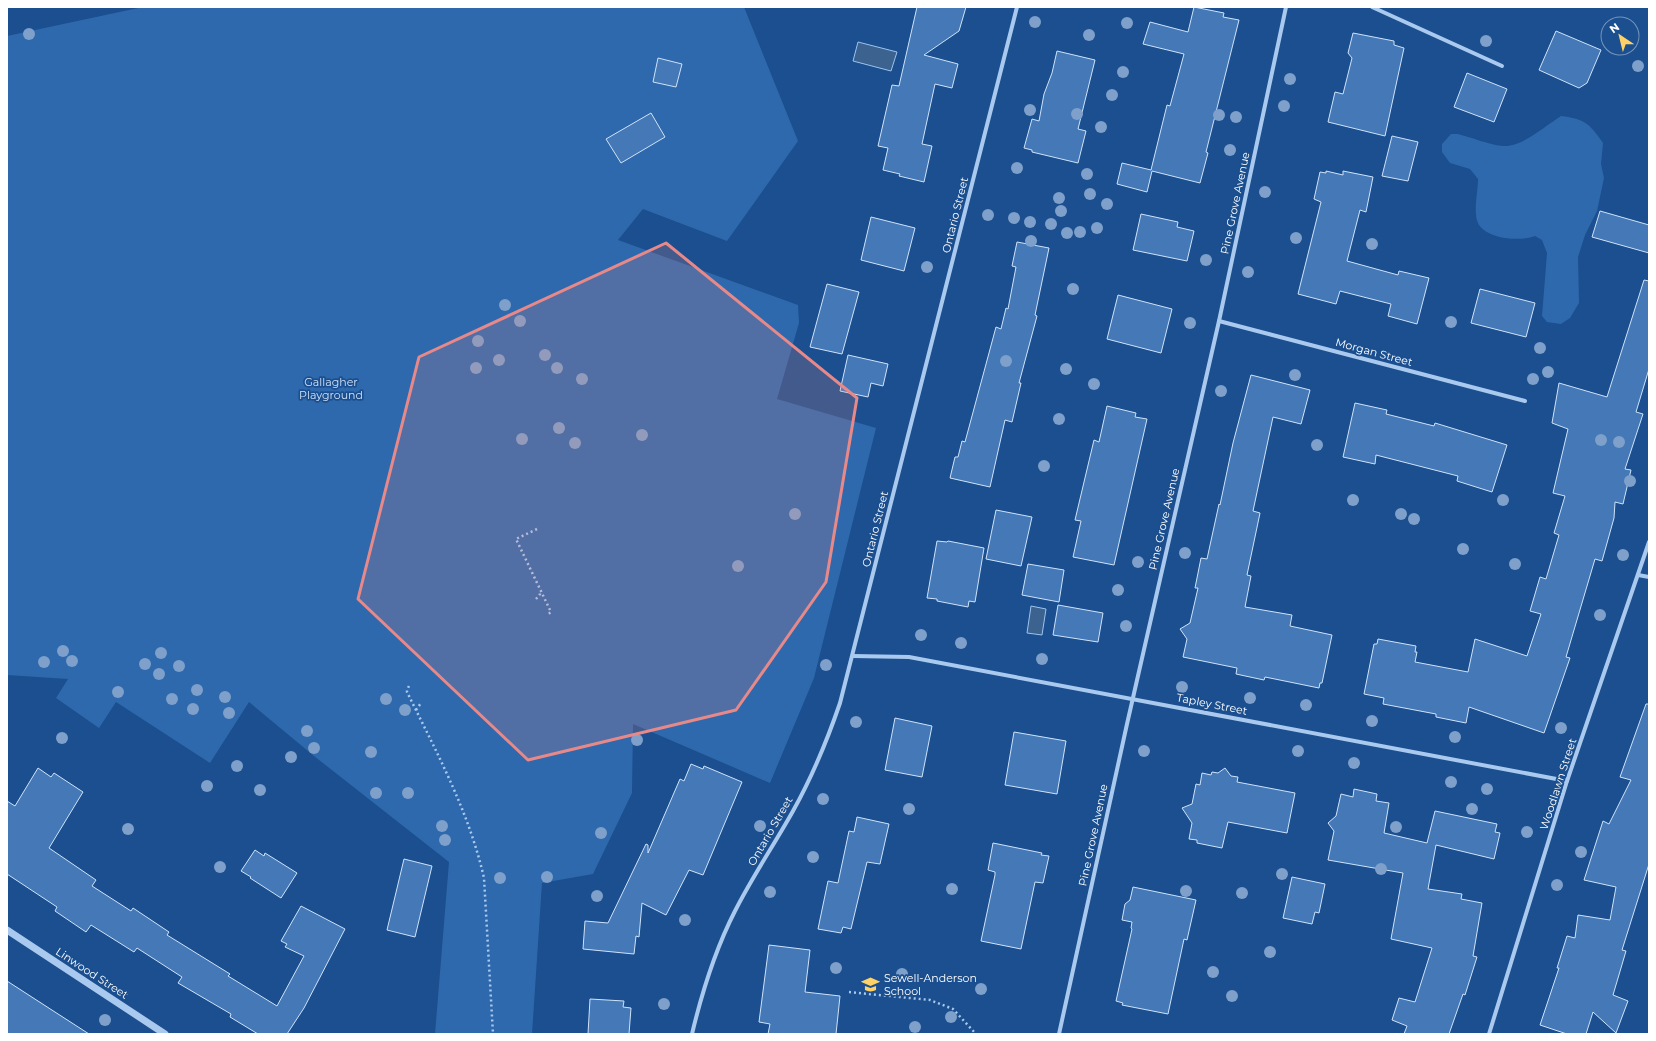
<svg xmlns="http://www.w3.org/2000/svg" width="1656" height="1041" font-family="Montserrat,sans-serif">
  <rect width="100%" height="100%" fill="#1b4f8f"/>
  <!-- green -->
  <g fill="#2e69ad">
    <polygon points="143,7 744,7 798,141 727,241 643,209 618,240 798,305 799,323 777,399 876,428 814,678 770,783 633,724 632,793 593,874 542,883 532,1034 435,1034 449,862 314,756 249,702 210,763 116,702 99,728 56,698 68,679 7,675 7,36"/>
    <path d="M1561,116C1585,119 1590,124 1603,143L1601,164L1604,178L1597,211L1585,235L1578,257L1579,303L1570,318L1561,324L1547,322L1542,316L1547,253L1542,240L1535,236C1521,242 1485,239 1478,223C1473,213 1478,191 1478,179L1470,169L1450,163L1442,152V144L1451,134H1458C1470,137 1493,146 1504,146C1522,147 1545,126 1561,116Z"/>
  </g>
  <!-- water -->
  <g fill="#3c6290" stroke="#9cc4f0">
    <polygon points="858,42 897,52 891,71 853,61"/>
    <polygon points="1031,606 1046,609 1042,635 1027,633"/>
  </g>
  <!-- building -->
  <g fill="#4478b7" stroke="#cfe3fa">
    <polygon points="917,7 966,7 959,31 924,55 958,64 952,88 935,84 922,144 932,146 924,182 899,176 900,174 883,170 888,148 878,146 892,85 899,86"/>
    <polygon points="1194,7 1224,13 1223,17 1239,20 1206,152 1208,153 1200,183 1152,171 1147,192 1117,184 1122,163 1151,170 1167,105 1170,106 1184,54 1143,44 1150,22 1188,32"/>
    <polygon points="1556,31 1601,50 1587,83 1579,88 1539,70"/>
    <polygon points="1353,33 1394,41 1394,45 1404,48 1385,136 1328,122 1335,92 1343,94 1352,58 1348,53"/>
    <polygon points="1057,51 1095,60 1078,129 1086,131 1078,163 1032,152 1032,150 1024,148 1032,119 1039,121 1044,94 1052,73"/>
    <polygon points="658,58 682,64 676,87 653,82"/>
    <polygon points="1467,73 1507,89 1494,122 1454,107"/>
    <polygon points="651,113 665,137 621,163 606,139"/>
    <polygon points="1392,136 1418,142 1408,181 1382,176"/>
    <polygon points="1326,171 1343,175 1343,171 1373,177 1366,212 1360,210 1347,261 1398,275 1399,271 1429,278 1417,324 1388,316 1391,304 1340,291 1336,304 1298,294 1321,202 1314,199 1320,172 1326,173"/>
    <polygon points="1600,211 1649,225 1649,253 1592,237"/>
    <polygon points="1141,214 1178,222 1177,227 1194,231 1187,261 1133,250"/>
    <polygon points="871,217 915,228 904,271 861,260"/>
    <polygon points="1017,242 1049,248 1035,315 1037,316 1019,383 1021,383 1012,422 1005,420 990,487 950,478 955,457 958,457 962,441 965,442 996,327 1001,329 1006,308 1008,309 1016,267 1012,266"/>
    <polygon points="1644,280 1649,281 1649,369 1636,412 1643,414 1625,469 1631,470 1623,504 1615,502 1614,518 1602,561 1595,559 1566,657 1570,658 1544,733 1469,707 1466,723 1436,717 1436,714 1383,704 1384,698 1364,694 1374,644 1377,644 1378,639 1416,646 1415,652 1417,652 1415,662 1468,672 1475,639 1527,656 1541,614 1530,611 1540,577 1546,579 1559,535 1554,533 1565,496 1553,493 1568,429 1552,423 1559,383 1607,397"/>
    <polygon points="827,284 859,292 842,354 810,347"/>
    <polygon points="1480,289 1535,303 1526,337 1471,323"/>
    <polygon points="1118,295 1172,309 1161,353 1107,339"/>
    <polygon points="848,355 888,364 883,386 871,383 868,397 840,391"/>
    <polygon points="1251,375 1310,390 1301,424 1273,417 1253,511 1260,513 1247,575 1251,576 1245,607 1292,615 1290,626 1332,635 1322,683 1320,683 1319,688 1265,677 1264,680 1236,674 1237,668 1183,657 1187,639 1180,629 1190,623 1198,588 1195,588 1201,558 1207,559 1219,504 1220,505 1233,443"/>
    <polygon points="1355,403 1387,410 1386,414 1434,426 1435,423 1507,445 1492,492 1457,481 1458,476 1376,455 1375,464 1343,457"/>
    <polygon points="1107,406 1136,413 1135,417 1147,419 1114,565 1073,557 1081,521 1075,520 1094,440 1099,442"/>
    <polygon points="996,510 1032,517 1021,566 986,559"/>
    <polygon points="937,541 947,542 948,541 984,548 975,602 969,601 968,607 937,601 937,599 927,598"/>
    <polygon points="1028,564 1064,570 1059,602 1022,595"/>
    <polygon points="1058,605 1103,613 1098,642 1053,635"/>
    <polygon points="1646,704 1649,704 1649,864 1622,950 1626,951 1613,995 1628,1001 1616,1033 1593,1012 1586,1034 1567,1034 1540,1025 1559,968 1557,968 1567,936 1575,938 1578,915 1610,920 1616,887 1584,880 1603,821 1609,824 1631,780 1620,777"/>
    <polygon points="895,718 932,726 922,777 885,770"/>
    <polygon points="1014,732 1066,741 1057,794 1005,785"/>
    <polygon points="691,764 703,769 704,766 742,782 703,875 689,870 666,915 642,903 639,937 636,936 634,954 583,949 585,921 608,923 646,844 648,845 648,853 680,779 684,781"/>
    <polygon points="38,768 51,777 54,773 83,792 49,848 96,880 92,886 131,911 133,908 169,932 167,935 230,974 228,976 277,1006 304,956 285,947 287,944 281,941 301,906 345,929 304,1008 287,1034 258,1034 230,1017 231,1014 178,983 182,977 137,948 134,952 91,925 86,932 55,911 57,907 7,874 7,801 15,806"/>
    <polygon points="1225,768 1231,776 1238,777 1237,782 1295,793 1287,833 1228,822 1222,848 1197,843 1197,840 1189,839 1192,823 1182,808 1192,804 1196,784 1200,785 1202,773 1211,775 1212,772 1218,773"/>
    <polygon points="1354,789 1377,794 1376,801 1389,803 1384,833 1427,843 1435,811 1497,824 1495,832 1500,833 1494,859 1436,845 1428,889 1462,894 1461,899 1482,903 1473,956 1477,957 1465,995 1463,994 1449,1034 1404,1034 1407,1026 1392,1020 1399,998 1415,1002 1432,948 1391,939 1403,873 1328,860 1334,831 1328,823 1336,816 1341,794 1353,797"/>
    <polygon points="857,817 889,824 880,864 867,862 851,929 843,927 841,933 818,929 828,881 838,883 849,831 854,832"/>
    <polygon points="993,843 1042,853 1041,855 1049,856 1043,883 1035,882 1021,949 981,941 995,875 995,872 988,870"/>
    <polygon points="255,850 264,856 265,853 297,873 281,898 250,878 251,877 241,871"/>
    <polygon points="404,859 432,866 415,937 387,930"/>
    <polygon points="1292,877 1325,884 1319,913 1315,912 1312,924 1283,918"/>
    <polygon points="1133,887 1196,900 1187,940 1184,939 1168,1014 1122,1005 1123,1003 1116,1001 1132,929 1131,928 1132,922 1122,920 1125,904 1130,900"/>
    <polygon points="769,945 810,950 805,992 840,996 836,1034 768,1034 770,1024 759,1022"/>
    <polygon points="7,981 89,1034 7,1034"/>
    <polygon points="590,999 624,1001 623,1007 631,1008 629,1034 588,1034"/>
  </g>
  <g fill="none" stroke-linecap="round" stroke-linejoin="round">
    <!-- path -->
    <g stroke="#a9c9ee" stroke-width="2.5" stroke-dasharray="2 3" stroke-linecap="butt">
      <polyline points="537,529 516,539 551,612 547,615"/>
      <polyline points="536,599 540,594 540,591"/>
      <path d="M409,686L407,690V692C437,753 469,812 484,878L493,1034"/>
      <polyline points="416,710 421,703"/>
      <polyline points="849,992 930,1000 953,1009 976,1034"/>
    </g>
    <!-- minor -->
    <g stroke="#a9c9ee" stroke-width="4">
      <polyline points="1372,7 1502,66"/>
      <polyline points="1219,321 1525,401"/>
      <polyline points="1638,575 1649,577"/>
      <polyline points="853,656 909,657 1567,781"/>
      <path d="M692,1034C702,992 715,950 735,911C752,877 774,845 793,811C812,777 827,741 840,703L1017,7"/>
      <polyline points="1059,1034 1127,724 1219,321 1286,7"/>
      <polyline points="1489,1034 1567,781 1649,542"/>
    </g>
    <!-- tertiary -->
    <polyline stroke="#a9c9ee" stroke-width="7" points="7,930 165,1034"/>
  </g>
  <!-- trees -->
  <g fill="#7ea0ca">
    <circle cx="1035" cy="22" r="6"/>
    <circle cx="1127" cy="23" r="6"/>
    <circle cx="29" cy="34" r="6"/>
    <circle cx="1089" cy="35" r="6"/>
    <circle cx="1486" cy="41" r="6"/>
    <circle cx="1638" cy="66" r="6"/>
    <circle cx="1123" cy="72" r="6"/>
    <circle cx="1290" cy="79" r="6"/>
    <circle cx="1112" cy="95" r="6"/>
    <circle cx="1284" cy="106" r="6"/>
    <circle cx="1030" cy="110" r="6"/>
    <circle cx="1077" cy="114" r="6"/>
    <circle cx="1219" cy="115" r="6"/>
    <circle cx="1236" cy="117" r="6"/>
    <circle cx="1101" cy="127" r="6"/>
    <circle cx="1230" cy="150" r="6"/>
    <circle cx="1017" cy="168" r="6"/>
    <circle cx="1087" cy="174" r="6"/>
    <circle cx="1265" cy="192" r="6"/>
    <circle cx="1090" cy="194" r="6"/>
    <circle cx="1059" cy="198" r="6"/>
    <circle cx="1107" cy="204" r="6"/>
    <circle cx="1061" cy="211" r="6"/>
    <circle cx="988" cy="215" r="6"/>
    <circle cx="1014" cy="218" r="6"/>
    <circle cx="1030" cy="222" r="6"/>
    <circle cx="1051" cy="224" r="6"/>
    <circle cx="1097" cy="228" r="6"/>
    <circle cx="1080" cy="232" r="6"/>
    <circle cx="1067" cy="233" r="6"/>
    <circle cx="1296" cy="238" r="6"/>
    <circle cx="1031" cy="241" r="6"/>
    <circle cx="1372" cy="244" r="6"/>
    <circle cx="1206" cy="260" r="6"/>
    <circle cx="927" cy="267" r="6"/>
    <circle cx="1248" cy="272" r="6"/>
    <circle cx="1073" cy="289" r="6"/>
    <circle cx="505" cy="305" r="6"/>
    <circle cx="520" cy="321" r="6"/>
    <circle cx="1451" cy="322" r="6"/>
    <circle cx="1190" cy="323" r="6"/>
    <circle cx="478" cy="341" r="6"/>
    <circle cx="1540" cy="348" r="6"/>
    <circle cx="545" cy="355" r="6"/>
    <circle cx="499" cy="360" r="6"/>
    <circle cx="1006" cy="361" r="6"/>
    <circle cx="476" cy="368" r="6"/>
    <circle cx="557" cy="368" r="6"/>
    <circle cx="1066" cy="369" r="6"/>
    <circle cx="1548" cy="372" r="6"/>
    <circle cx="1295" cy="375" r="6"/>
    <circle cx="582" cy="379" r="6"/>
    <circle cx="1533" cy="379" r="6"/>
    <circle cx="1094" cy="384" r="6"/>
    <circle cx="1221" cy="391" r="6"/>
    <circle cx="1059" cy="419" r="6"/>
    <circle cx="559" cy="428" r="6"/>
    <circle cx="642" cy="435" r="6"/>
    <circle cx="522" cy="439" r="6"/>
    <circle cx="1601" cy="440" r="6"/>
    <circle cx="1619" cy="442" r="6"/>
    <circle cx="575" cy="443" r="6"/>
    <circle cx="1317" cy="445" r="6"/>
    <circle cx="1044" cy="466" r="6"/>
    <circle cx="1630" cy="481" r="6"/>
    <circle cx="1353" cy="500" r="6"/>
    <circle cx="1503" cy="500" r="6"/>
    <circle cx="795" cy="514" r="6"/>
    <circle cx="1401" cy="514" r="6"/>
    <circle cx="1414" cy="519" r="6"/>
    <circle cx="1463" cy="549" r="6"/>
    <circle cx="1185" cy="553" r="6"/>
    <circle cx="1623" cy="555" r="6"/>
    <circle cx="1138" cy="562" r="6"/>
    <circle cx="1515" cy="564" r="6"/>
    <circle cx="738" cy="566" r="6"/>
    <circle cx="1118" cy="590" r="6"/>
    <circle cx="1600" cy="615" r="6"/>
    <circle cx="1126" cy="626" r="6"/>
    <circle cx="921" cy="635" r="6"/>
    <circle cx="961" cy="643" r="6"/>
    <circle cx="63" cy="651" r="6"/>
    <circle cx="161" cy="653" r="6"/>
    <circle cx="1042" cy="659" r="6"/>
    <circle cx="72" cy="661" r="6"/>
    <circle cx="44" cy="662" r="6"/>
    <circle cx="145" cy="664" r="6"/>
    <circle cx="826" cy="665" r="6"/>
    <circle cx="179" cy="666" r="6"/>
    <circle cx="159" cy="674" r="6"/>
    <circle cx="1182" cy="687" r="6"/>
    <circle cx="197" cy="690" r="6"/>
    <circle cx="118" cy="692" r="6"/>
    <circle cx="225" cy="697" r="6"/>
    <circle cx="1250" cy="698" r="6"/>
    <circle cx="172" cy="699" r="6"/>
    <circle cx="386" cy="699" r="6"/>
    <circle cx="1306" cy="705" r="6"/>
    <circle cx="193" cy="709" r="6"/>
    <circle cx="405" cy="710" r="6"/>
    <circle cx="229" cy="713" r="6"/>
    <circle cx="1372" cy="721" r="6"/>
    <circle cx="856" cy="722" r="6"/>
    <circle cx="1561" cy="728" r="6"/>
    <circle cx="307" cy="731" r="6"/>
    <circle cx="1455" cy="737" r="6"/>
    <circle cx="62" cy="738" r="6"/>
    <circle cx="637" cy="740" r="6"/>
    <circle cx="314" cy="748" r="6"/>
    <circle cx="1144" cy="751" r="6"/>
    <circle cx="1298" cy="751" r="6"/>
    <circle cx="371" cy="752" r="6"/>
    <circle cx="291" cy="757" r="6"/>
    <circle cx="1354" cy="763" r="6"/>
    <circle cx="237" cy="766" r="6"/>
    <circle cx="1451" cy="782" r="6"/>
    <circle cx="207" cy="786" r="6"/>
    <circle cx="1487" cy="789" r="6"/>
    <circle cx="260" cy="790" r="6"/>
    <circle cx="376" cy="793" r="6"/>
    <circle cx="408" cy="793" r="6"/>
    <circle cx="823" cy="799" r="6"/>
    <circle cx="909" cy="809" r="6"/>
    <circle cx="1472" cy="809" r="6"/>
    <circle cx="442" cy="826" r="6"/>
    <circle cx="760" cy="826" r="6"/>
    <circle cx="1396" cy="827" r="6"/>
    <circle cx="128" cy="829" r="6"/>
    <circle cx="1527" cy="832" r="6"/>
    <circle cx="601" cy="833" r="6"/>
    <circle cx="445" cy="840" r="6"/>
    <circle cx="1581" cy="852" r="6"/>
    <circle cx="813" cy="857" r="6"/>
    <circle cx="220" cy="867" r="6"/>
    <circle cx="1381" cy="869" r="6"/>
    <circle cx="1282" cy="874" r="6"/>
    <circle cx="547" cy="877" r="6"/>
    <circle cx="500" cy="878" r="6"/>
    <circle cx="1557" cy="885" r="6"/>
    <circle cx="952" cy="889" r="6"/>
    <circle cx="1186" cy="891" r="6"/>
    <circle cx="770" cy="892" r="6"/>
    <circle cx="1242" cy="893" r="6"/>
    <circle cx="597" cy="896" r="6"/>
    <circle cx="685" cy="920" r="6"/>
    <circle cx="1270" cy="952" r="6"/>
    <circle cx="836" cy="968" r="6"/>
    <circle cx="1213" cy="972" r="6"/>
    <circle cx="902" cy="974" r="6"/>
    <circle cx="981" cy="989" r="6"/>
    <circle cx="1232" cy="996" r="6"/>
    <circle cx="664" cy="1004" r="6"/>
    <circle cx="951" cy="1017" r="6"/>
    <circle cx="105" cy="1020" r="6"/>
    <circle cx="915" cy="1027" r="6"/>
  </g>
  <!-- marked area -->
  <path fill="#e88989" fill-opacity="0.2" stroke="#e88989" stroke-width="3" stroke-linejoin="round" d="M666,243L857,398L826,582L736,710L528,760L358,599L419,357Z"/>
  <!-- icons -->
  <defs>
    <symbol id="school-bare" viewBox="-9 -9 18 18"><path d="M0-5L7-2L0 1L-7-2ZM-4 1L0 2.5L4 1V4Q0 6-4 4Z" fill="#ffd166" stroke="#1b4f8f" stroke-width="2.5" paint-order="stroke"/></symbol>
  </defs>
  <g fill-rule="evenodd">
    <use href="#school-bare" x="858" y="972" width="25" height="25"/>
  </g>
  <g text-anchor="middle" stroke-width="3.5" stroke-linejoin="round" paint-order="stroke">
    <!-- street labels -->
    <g font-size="11" fill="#fff" stroke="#1b4f8f">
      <text transform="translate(1235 203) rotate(-78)" y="4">Pine Grove Avenue</text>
      <text transform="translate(955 215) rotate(-76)" y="4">Ontario Street</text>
      <text transform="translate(1374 352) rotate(15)" y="4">Morgan Street</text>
      <text transform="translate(1164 519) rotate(-77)" y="4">Pine Grove Avenue</text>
      <text transform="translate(875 529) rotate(-76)" y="4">Ontario Street</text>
      <text transform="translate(1212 704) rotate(11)" y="4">Tapley Street</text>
      <text transform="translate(1558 784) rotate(-72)" y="4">Woodlawn Street</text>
      <text transform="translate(770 831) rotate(-60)" y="4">Ontario Street</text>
      <text transform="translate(1093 835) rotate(-78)" y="4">Pine Grove Avenue</text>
      <text transform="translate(92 973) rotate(33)" y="4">Linwood Street</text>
    </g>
    <!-- park labels -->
    <g font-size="11" fill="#cfe3fa" stroke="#1b4f8f">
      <text x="331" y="386">Gallagher<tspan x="331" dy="13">Playground</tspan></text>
    </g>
    <!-- poi labels -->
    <g font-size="11" fill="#fff" stroke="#1b4f8f" text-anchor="start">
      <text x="884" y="982">Sewell-Anderson<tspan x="884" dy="13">School</tspan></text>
    </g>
  </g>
  <!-- border -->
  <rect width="1656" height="1041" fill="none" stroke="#ffffff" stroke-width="16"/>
  <!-- north arrow -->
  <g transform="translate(1620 36) rotate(325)"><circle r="19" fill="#1b4f8f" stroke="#7695bc"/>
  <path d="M0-3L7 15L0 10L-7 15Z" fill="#ffd166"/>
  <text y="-6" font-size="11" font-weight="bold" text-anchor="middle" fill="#ffffff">N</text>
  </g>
</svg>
